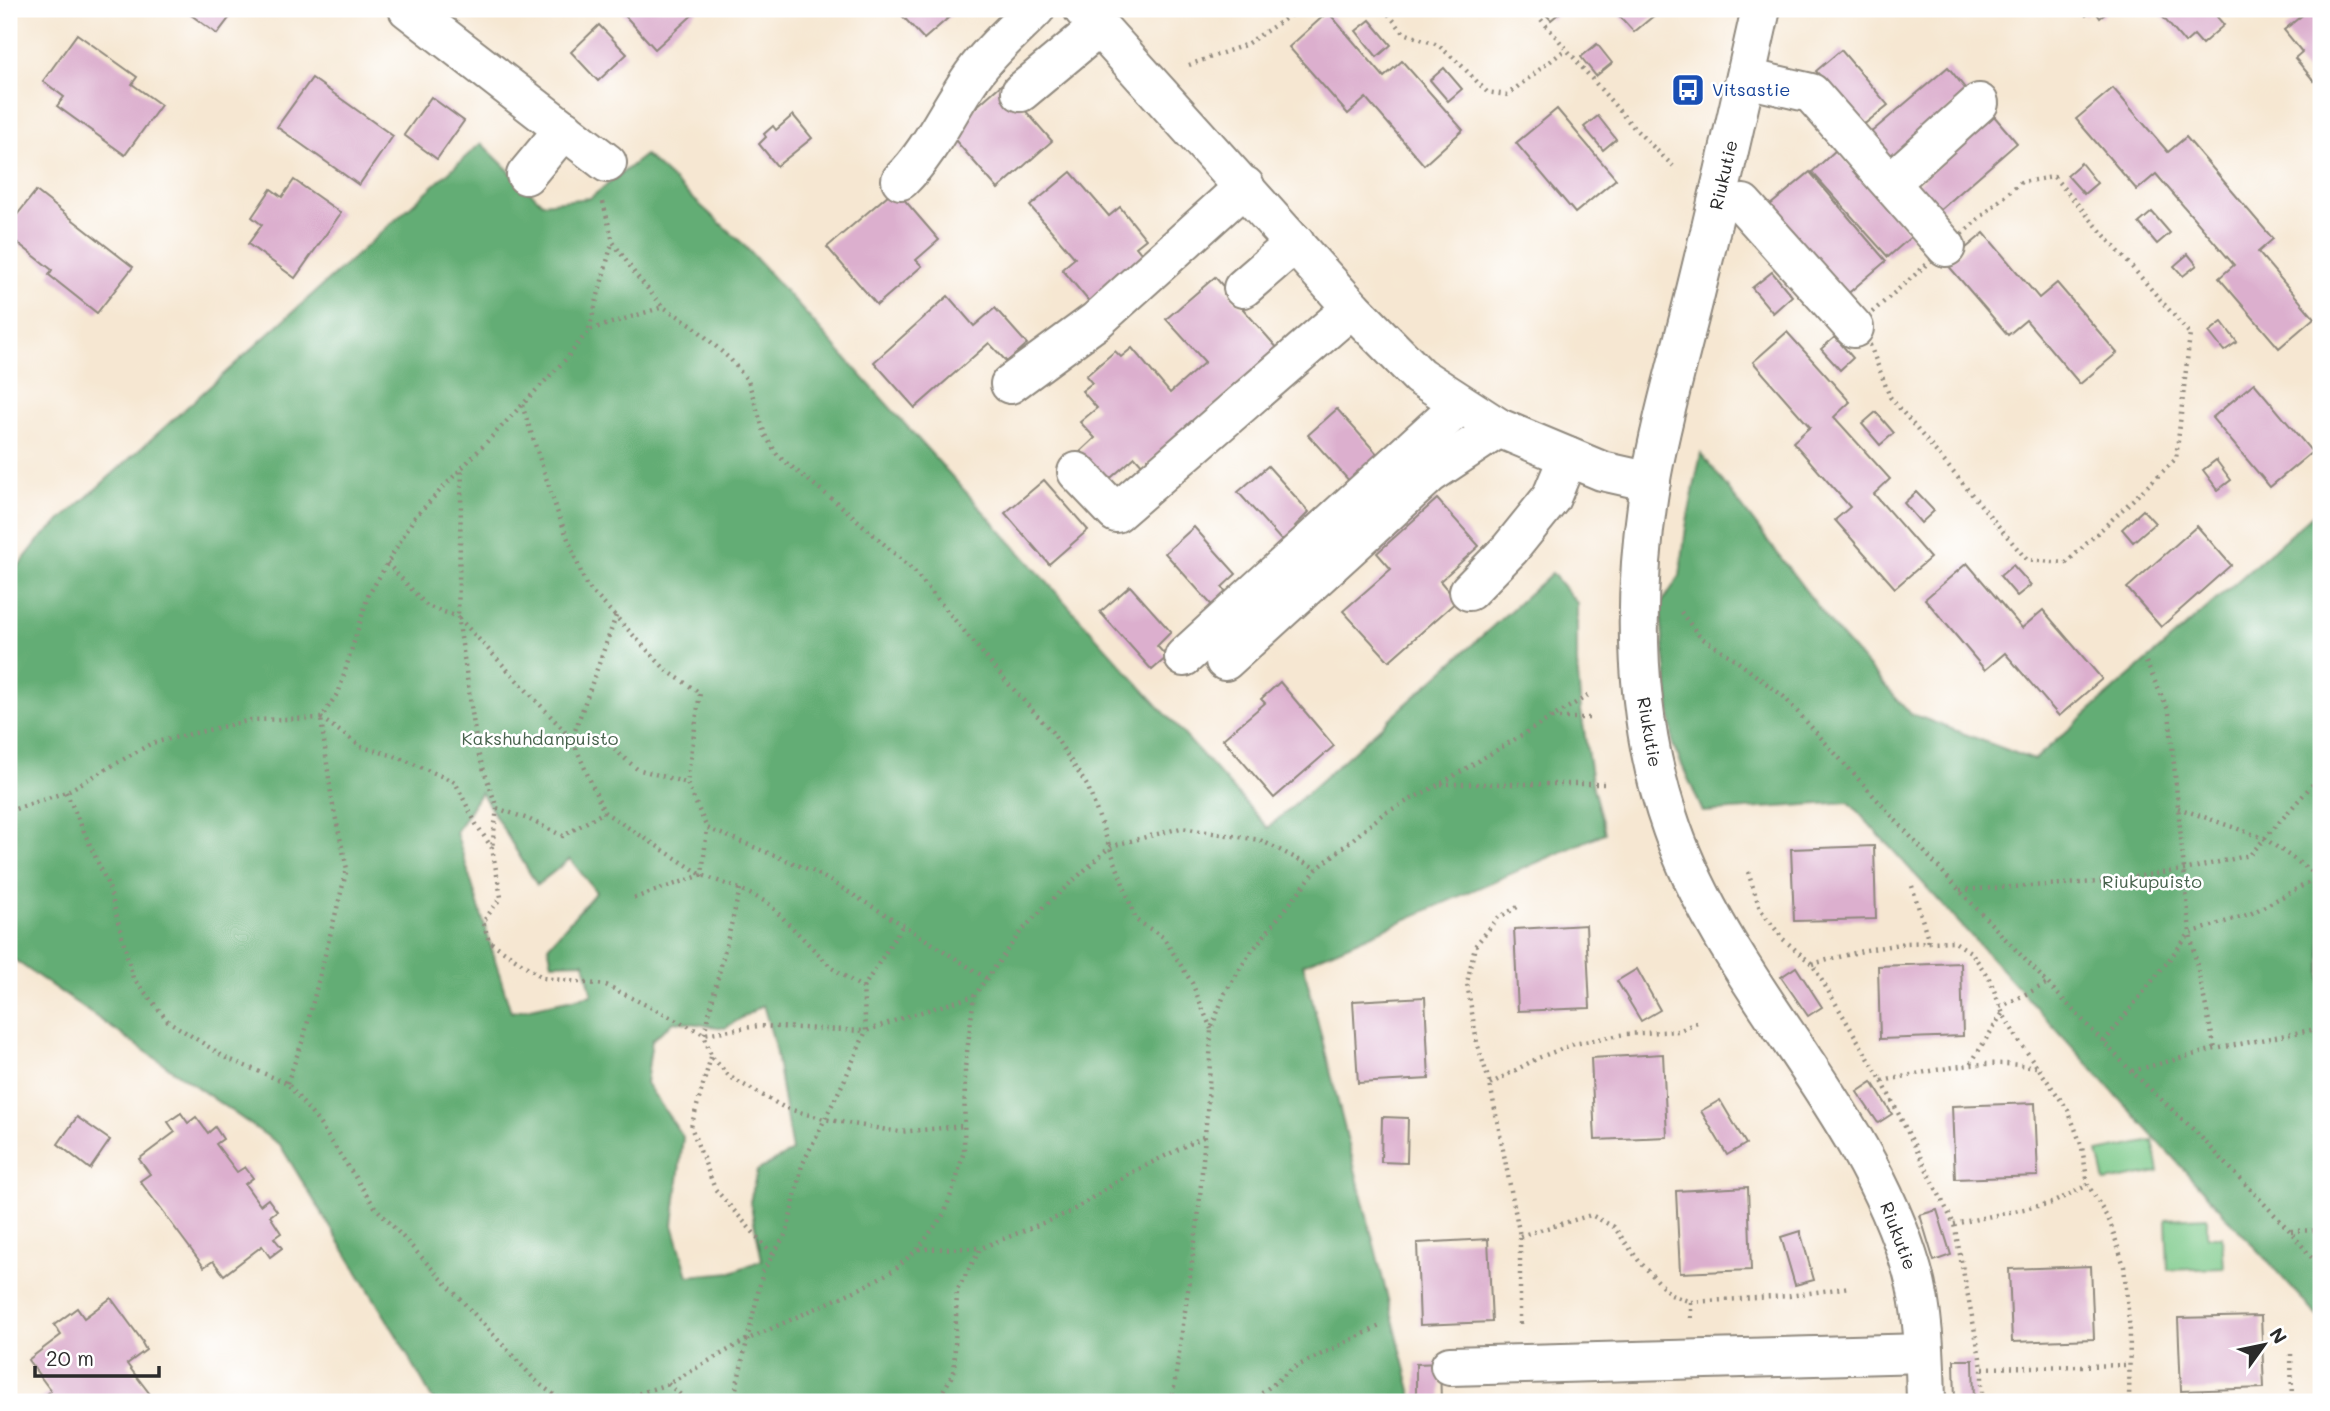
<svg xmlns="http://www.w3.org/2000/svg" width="2330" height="1411" font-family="Mali,sans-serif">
  <rect width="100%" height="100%" fill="#fff"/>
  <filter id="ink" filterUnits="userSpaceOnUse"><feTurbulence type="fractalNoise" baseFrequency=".0143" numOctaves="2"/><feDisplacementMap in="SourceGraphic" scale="14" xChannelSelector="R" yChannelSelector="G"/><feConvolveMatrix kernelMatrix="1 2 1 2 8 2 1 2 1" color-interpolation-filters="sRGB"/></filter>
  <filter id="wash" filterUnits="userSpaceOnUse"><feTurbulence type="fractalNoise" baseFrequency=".00686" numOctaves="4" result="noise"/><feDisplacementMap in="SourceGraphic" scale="28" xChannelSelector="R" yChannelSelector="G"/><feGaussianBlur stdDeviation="1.57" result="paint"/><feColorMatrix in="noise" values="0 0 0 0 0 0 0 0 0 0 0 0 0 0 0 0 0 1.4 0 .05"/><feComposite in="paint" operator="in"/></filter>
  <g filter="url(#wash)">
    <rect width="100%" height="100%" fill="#f6e7d2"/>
    <!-- green -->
    <g fill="#7ac988" stroke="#527a5a" stroke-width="2">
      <polygon points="2153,1141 2159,1172 2105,1182 2098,1152"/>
      <polygon points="2207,1217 2207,1236 2222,1236 2224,1268 2168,1270 2166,1219"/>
    </g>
    <!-- forest -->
    <g fill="#63ad74" stroke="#476c50" stroke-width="2" fill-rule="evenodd">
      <path d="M481,143L542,203L590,198L645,155L742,243L1268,828L1552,573L1577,603V664L1581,711L1593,788L1605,833L1303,964L1414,1402H434L397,1336L280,1145L9,956V578L39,540ZM481,792L537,885L570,859L596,892L548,946L552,963L584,962L592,995L511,1012L456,832ZM763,1005L774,1042L792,1151L757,1171L750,1202L762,1260L732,1272L688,1276L673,1225L683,1137L646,1083L652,1040L674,1021L725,1028Z"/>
      <polygon points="1701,453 1838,633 1909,713 2034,760 2316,512 2321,486 2321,1320 1849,802 1703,812 1673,745 1660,605 1680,576 1686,527"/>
    </g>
    <g id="blocks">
      <!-- building -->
      <g fill="#dcafce">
        <polygon points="183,9 236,9 217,34"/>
        <polygon points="619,9 699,9 655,49"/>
        <polygon points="896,9 950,9 954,13 924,39"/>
        <polygon points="1541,9 1564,9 1551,20"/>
        <polygon points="1613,9 1662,9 1634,32"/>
        <polygon points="2079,9 2111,9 2100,18 2094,9 2086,16"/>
        <polygon points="2156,9 2227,9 2217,17 2224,25 2202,44 2194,35 2185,43"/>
        <polygon points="2310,9 2321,9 2321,75 2314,81 2295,58 2302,52 2284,30"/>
        <polygon points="1328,12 1384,77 1402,61 1463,130 1424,165 1366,98 1348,114 1289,47"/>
        <polygon points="1370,20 1391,45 1377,57 1356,31"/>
        <polygon points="599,25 627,54 598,81 571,52"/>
        <polygon points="77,34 137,77 132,84 161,105 125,155 57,106 64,97 43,81"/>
        <polygon points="1597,44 1612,63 1596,76 1581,57"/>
        <polygon points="1841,50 1888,105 1862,126 1816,71"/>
        <polygon points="1948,67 1969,93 1890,159 1869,134"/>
        <polygon points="1444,68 1462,89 1448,101 1430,80"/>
        <polygon points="312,78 393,136 359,185 277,127"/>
        <polygon points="1002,84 1052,141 998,189 948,132"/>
        <polygon points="2113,88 2168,152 2186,137 2273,239 2258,252 2314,318 2279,348 2219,278 2234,265 2156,174 2137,190 2076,119"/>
        <polygon points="431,97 464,121 437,159 404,135"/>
        <polygon points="1557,109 1616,179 1575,213 1516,143"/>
        <polygon points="793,115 812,138 777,166 759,144 766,137 764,134 773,126 776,130"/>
        <polygon points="1598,116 1616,139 1603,150 1584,127"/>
        <polygon points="1994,116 2017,143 1939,211 1916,185"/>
        <polygon points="1836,150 1912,236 1888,257 1812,172"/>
        <polygon points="2081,163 2097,183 2084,194 2067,175"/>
        <polygon points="1071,172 1109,216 1120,207 1146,239 1136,247 1150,264 1096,310 1062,269 1075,258 1030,206"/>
        <polygon points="1810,172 1886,261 1845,296 1769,206"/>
        <polygon points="294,180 341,213 295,278 248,244 262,225 252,217 271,189 282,197"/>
        <polygon points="895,189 939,240 916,260 922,266 877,305 827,247"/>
        <polygon points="36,191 133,267 97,313 49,275 52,270 9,236 9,225"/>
        <polygon points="2152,212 2170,233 2157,244 2139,223"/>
        <polygon points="1984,233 2039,298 2057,283 2117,353 2080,384 2026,320 2008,335 1947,264"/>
        <polygon points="2188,254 2197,265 2183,276 2174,266"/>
        <polygon points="1772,272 1792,296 1773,313 1752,288"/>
        <polygon points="1215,277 1279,350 1144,467 1135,457 1106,482 1080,452 1095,438 1080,422 1097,408 1082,391 1092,383 1086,376 1115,351 1121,357 1132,348 1170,393 1205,362 1166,319"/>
        <polygon points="948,296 974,326 995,308 1027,344 1007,362 989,343 915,408 874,362"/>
        <polygon points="2222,322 2237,342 2224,351 2209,332"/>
        <polygon points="1787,332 1850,402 1834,417 1890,479 1874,494 1930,558 1895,588 1835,520 1850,507 1793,442 1810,427 1753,362"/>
        <polygon points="1835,337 1853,358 1840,370 1821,349"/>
        <polygon points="2254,383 2312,452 2270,487 2212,418"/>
        <polygon points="1337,409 1379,456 1360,493 1308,435"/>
        <polygon points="1876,412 1894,433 1880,445 1862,424"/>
        <polygon points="2216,460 2231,480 2218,490 2203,470"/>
        <polygon points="1268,466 1309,512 1295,526 1305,537 1290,550 1238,492"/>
        <polygon points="1044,480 1088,530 1049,564 1005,513"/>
        <polygon points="1916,492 1934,511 1921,523 1904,503"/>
        <polygon points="1437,499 1479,546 1440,581 1457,601 1389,661 1343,611 1391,569 1377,553"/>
        <polygon points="2143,510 2155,523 2133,542 2122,529"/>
        <polygon points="2197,526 2231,565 2161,627 2127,588"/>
        <polygon points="1194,527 1236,574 1222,587 1231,598 1217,611 1165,553"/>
        <polygon points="1967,563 2022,628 2043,610 2102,679 2059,716 2005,653 1985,670 1925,599"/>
        <polygon points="2013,565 2031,585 2017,596 2000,576"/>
        <polygon points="1130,586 1171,632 1157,646 1167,657 1152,670 1100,612"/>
        <polygon points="1280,682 1334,746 1274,798 1223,739 1265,703 1261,699"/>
        <polygon points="1874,846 1876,919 1794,921 1791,849"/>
        <polygon points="1586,925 1590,1008 1518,1011 1514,929"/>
        <polygon points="1961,963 1963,1036 1880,1039 1878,966"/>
        <polygon points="1796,967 1822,1007 1808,1016 1781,977"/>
        <polygon points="1637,969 1660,1010 1641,1021 1617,981"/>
        <polygon points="1425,997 1429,1079 1358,1083 1353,1001"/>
        <polygon points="1663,1054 1667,1137 1595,1140 1591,1058"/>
        <polygon points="1872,1082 1892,1114 1878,1123 1857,1092"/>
        <polygon points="1720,1100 1746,1144 1727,1155 1701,1111"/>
        <polygon points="2035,1103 2038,1176 1955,1179 1952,1106"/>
        <polygon points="181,1113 188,1123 196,1117 208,1133 215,1127 223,1139 216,1144 237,1172 245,1167 253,1178 245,1184 260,1205 268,1199 277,1211 270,1216 281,1233 274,1238 282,1248 270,1257 262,1246 224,1275 213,1261 204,1267 140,1181 150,1174 139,1159 175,1132 168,1122"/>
        <polygon points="77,1117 110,1140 90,1169 58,1144"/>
        <polygon points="1382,1117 1408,1118 1407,1163 1381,1162"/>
        <polygon points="1748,1187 1751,1270 1680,1273 1676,1191"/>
        <polygon points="1937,1210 1951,1255 1934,1261 1920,1215"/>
        <polygon points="1800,1231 1814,1280 1795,1285 1781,1237"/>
        <polygon points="1488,1239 1492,1322 1420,1325 1417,1243"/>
        <polygon points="2091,1266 2094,1339 2012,1342 2009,1269"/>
        <polygon points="111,1298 143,1342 142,1343 146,1350 127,1364 156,1402 43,1402 40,1399 51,1391 28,1360 61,1335 54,1325 77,1308 84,1318"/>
        <polygon points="2261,1316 2264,1388 2181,1391 2178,1318"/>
        <polygon points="1954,1360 1973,1360 1974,1402 1955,1402"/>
        <polygon points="1440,1363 1441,1402 1416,1402 1416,1364"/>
      </g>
    </g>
  </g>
  <g filter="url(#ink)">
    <use href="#blocks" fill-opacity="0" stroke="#90897e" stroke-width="2"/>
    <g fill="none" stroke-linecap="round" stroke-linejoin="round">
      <defs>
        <g id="minor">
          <polyline points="408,9 607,163"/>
          <polyline points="1083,9 1352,308 1419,376 1499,428 1602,471 1651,482"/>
          <path d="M1761,9C1740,103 1719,197 1696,290C1681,353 1660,422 1650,485C1632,600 1633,719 1672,829C1728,988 1864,1105 1912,1270C1924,1312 1925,1359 1926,1402"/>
          <polyline points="1746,78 1811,93 1946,247"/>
          <polyline points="1021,92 1099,27"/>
          <polyline points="526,175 564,129"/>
          <path d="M901,180C932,150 949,107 975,72C992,49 1015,29 1035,9"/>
          <polyline points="1891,182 1979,103"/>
          <polyline points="1743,204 1854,328"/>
          <polyline points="1243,288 1295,243"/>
          <polyline points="1010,384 1096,321 1245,186"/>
          <polyline points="1077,472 1116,513 1352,308"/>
          <polyline points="1469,591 1510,549 1551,498 1568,457"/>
          <polyline points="1184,657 1461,404"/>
          <polyline points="1225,661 1430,474 1499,428"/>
          <polyline points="1450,1366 1924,1353"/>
        </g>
      </defs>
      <!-- minor casing -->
      <use href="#minor" stroke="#90897e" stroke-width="42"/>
      <!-- path -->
      <g stroke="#90897e" stroke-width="4.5" stroke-dasharray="2 5" stroke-linecap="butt">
        <polyline points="1384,9 1404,33 1438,45 1461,65 1487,92 1507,95 1566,49"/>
        <polyline points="1532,9 1635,129 1673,166"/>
        <polyline points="1189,65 1245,45 1300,9"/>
        <polygon points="2054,177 2190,334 2176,459 2066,563 2027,560 1890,397 1870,345 1854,328 2021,182"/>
        <polyline points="603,202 613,242 636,275 663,307 691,324 731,360 748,381 765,435 778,456 846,510 913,570 1005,680 1052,732 1088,787 1136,920 1163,937 1192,983 1211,1029"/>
        <polyline points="589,329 612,243"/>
        <polyline points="522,405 557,511 586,585 666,670 700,693 687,783 707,828 815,872 903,925 986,978"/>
        <polyline points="387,563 427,606 458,617 478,753 497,808 492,848"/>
        <polyline points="1681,612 1700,637 1730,656 1783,696 1959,890 2131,1071 2195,1131 2290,1231 2321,1269"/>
        <polyline points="616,616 572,739 608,744 637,769 687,783"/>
        <polyline points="2146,662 2169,712 2190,933 2215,1049"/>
        <polyline points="321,718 362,747 395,756 455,782 476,824 492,848 501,897 483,922 489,941 543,978 606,985 704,1034 758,1026 866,1031 863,988 832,968 768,903 740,889 702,875 604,812 572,739 458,617 462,467"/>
        <polyline points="1552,718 1591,718"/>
        <polyline points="1441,784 1607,784"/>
        <polyline points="66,792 109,887 133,978 168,1021 226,1058 287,1083 319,1123 375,1207 538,1383 557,1397 574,1402"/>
        <polyline points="497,808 528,819 563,836 604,812"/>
        <polyline points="2178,808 2264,838 2321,878"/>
        <polyline points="9,811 66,792 152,743 251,720 321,718 339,691 368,596 414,518 566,359 589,330 663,307"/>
        <polyline points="1748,872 1760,909 1783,939 1812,964 1882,1081 1954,1224 1982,1368 1982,1402"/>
        <polyline points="1912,886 1929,942"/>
        <polyline points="740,889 704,1034 711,1056 730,1077 785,1108 824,1119 899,1132 964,1126"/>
        <polyline points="1960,890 2098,882 2184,870 2250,855 2321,775"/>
        <polyline points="634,898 702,875 707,828"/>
        <polyline points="1812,964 1866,950 1906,943 1953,941 1972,953 1990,980 2003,1014 2019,1041 2068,1110 2082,1147 2088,1185 2110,1222 2124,1266 2130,1332 2129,1402"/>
        <polyline points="863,988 903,925"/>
        <polyline points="2000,1007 2048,983"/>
        <polyline points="2104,1042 2190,933 2250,914 2321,876"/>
        <polyline points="711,1057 691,1127 715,1189 773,1255"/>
        <polyline points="1971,1063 2002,1014"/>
        <polyline points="2132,1071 2215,1049 2321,1028"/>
        <path d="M1882,1081C1937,1070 1979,1058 2036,1067"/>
        <polyline points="287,1083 304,1037 347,869 332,801 321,719"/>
        <polyline points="1490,1084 1538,1058 1574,1044 1625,1034 1679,1031 1699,1021"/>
        <polyline points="1954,1224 2052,1203 2088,1185"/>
        <polyline points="2291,1231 2321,1230"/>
        <polyline points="1520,1236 1591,1215 1614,1227 1639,1261 1671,1295 1691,1302 1789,1296 1850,1287"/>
        <polyline points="919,1249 980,1248"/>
        <polyline points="1691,1302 1691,1319"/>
        <polyline points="1520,1324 1520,1236 1490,1084 1477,1043 1467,983 1475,946 1498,918 1521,905"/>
        <polyline points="2291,1354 2292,1402"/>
        <polyline points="1983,1368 2129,1365"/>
        <polyline points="668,1384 689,1402"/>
        <polyline points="612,1402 668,1384 746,1340 861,1288 894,1270 918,1249 944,1214 956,1181 964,1151 965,1068 974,996 1019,934 1042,909 1111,846 1181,828 1260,840 1317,869"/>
        <polyline points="733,1402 763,1271 787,1232 802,1165 845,1079 866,1031 905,1017 974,996"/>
        <polyline points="936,1402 954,1373 957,1290 981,1248 1070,1212 1129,1174 1205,1136"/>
        <polyline points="1172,1402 1198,1220 1209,1087 1211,1029 1225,993 1248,956 1317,869 1383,814 1440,784 1589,695"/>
        <polyline points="1251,1402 1293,1368 1380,1326"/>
      </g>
      <!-- minor -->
      <use href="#minor" stroke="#fff" stroke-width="38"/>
    </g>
  </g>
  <!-- icons -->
  <defs>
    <symbol id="bus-square" viewBox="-11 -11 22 22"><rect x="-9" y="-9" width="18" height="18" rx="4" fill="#1a4fb4" stroke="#fff"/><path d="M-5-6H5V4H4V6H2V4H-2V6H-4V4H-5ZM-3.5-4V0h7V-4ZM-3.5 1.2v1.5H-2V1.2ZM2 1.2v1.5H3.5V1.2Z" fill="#fff"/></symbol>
  </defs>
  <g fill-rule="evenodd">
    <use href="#bus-square" x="1669" y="71" width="38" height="38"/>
  </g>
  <g text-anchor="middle" stroke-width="5" stroke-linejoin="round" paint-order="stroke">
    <!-- transit labels -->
    <g font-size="18" fill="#164399" stroke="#fff" text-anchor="start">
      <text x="1712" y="96">Vitsastie</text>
    </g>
    <!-- street labels -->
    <g font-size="18" fill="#2b2b2b" stroke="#fff">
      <text transform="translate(1724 175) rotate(-77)" y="6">Riukutie</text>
      <text transform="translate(1649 732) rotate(80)" y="6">Riukutie</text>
      <text transform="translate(1898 1236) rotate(69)" y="6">Riukutie</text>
    </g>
    <!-- park labels -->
    <g font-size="18" fill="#47624c" stroke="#fff">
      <text x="540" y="745">Kakshuhdanpuisto</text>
      <text x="2152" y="888">Riukupuisto</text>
    </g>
  </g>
  <!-- margin -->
  <rect width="2330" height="1411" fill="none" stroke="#fff" stroke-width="35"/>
  <!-- north arrow -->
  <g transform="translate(2264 1345) rotate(57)" stroke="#ffffff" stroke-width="5" paint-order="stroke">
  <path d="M0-5L12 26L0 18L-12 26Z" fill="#2b2b2b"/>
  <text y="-10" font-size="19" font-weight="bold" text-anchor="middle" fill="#2b2b2b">N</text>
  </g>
  <!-- scale -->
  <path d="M35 1366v10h124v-10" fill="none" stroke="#2b2b2b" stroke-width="3.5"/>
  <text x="46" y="1366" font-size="21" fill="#2b2b2b" stroke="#ffffff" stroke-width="5" paint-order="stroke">20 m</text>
</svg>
